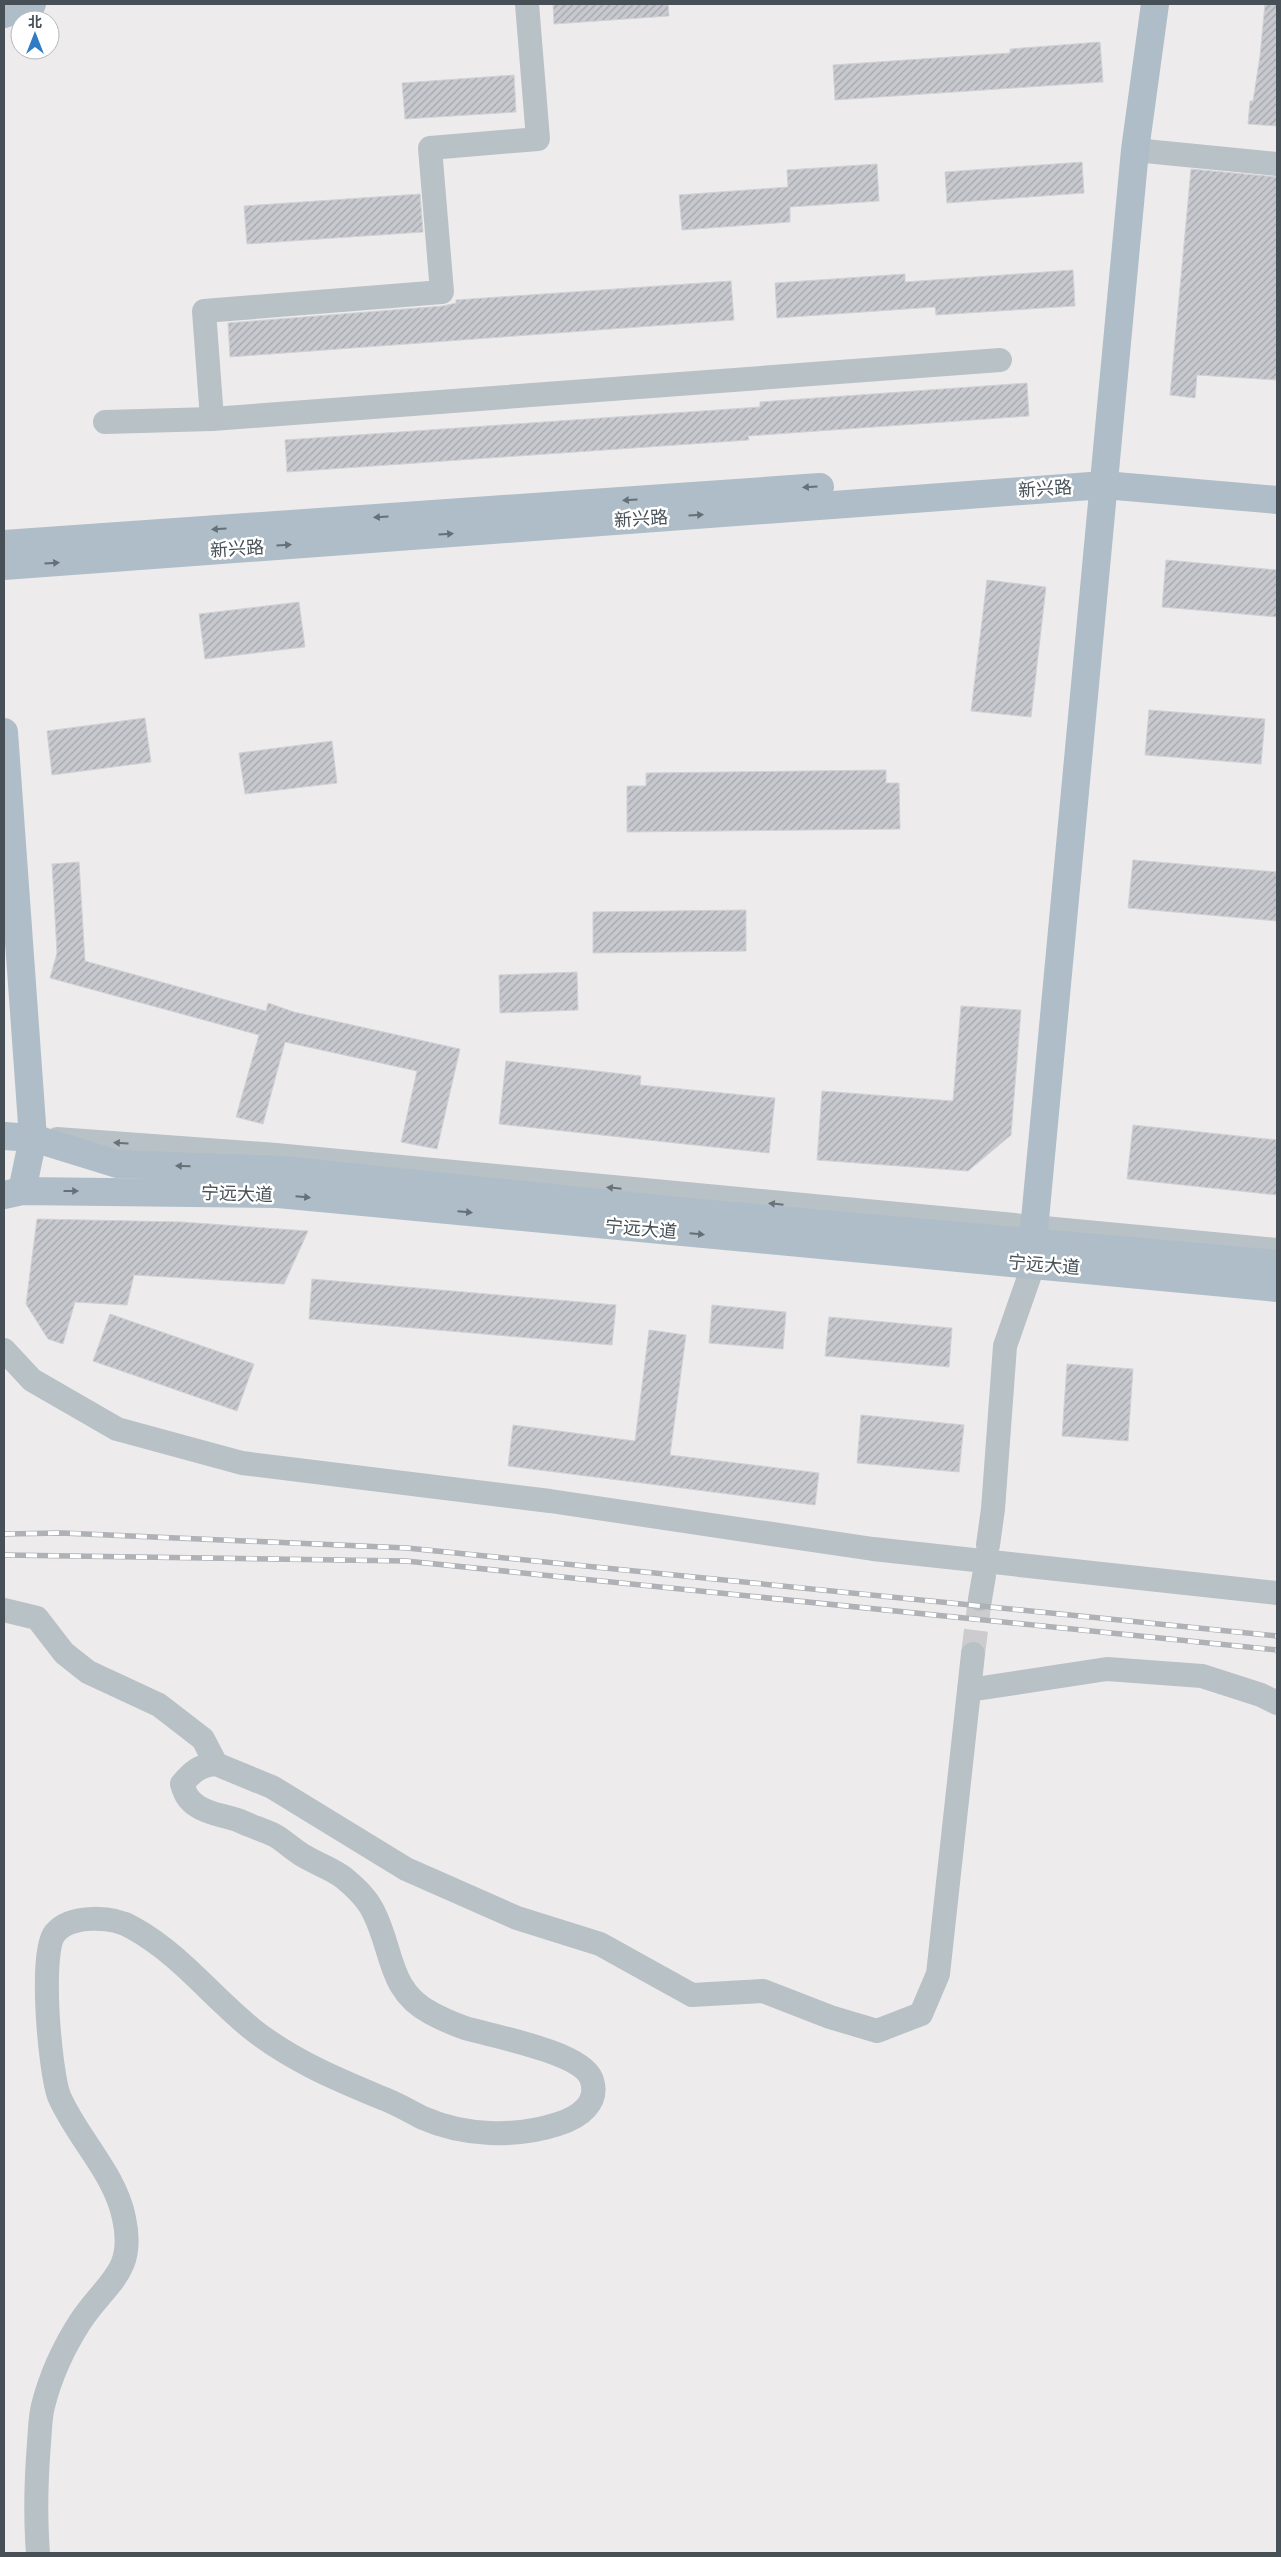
<svg xmlns="http://www.w3.org/2000/svg" width="1281" height="2557" font-family="Figtree,'Noto Sans SC',sans-serif">
  <defs>
    <pattern id="building-hatch" width="6" height="6" patternUnits="userSpaceOnUse" patternTransform="scale(1.25)"><rect width="6" height="6" fill="#c7c9ce"/><path d="M-1 1l2-2M0 6l6-6M5 7l2-2" fill="none" stroke="#a3a6aa"/></pattern>
  </defs>
  <rect width="100%" height="100%" fill="#eeebec"/>
  <!-- building -->
  <g fill="url(#building-hatch)" stroke="#d0d2d6">
    <polygon points="553,4 668,4 669,16 554,24"/>
    <polygon points="1265,4 1277,4 1277,126 1248,124 1250,101 1253,101 1260,56"/>
    <polygon points="1100,42 1103,82 835,100 833,65 1010,53 1010,49"/>
    <polygon points="514,75 516,112 405,119 402,83"/>
    <polygon points="1082,162 1084,193 947,203 945,172"/>
    <polygon points="877,164 879,201 790,207 790,222 682,230 679,195 788,187 787,170"/>
    <polygon points="1191,169 1277,177 1277,380 1197,375 1195,398 1170,395"/>
    <polygon points="420,194 423,232 247,244 244,206"/>
    <polygon points="1073,270 1075,306 936,315 935,307 777,318 775,283 905,274 905,282"/>
    <polygon points="731,281 734,320 230,357 228,323 443,306 456,303 456,300"/>
    <polygon points="1027,383 1029,416 748,436 749,440 287,472 285,440 760,407 760,402"/>
    <polygon points="1166,560 1277,570 1277,617 1162,607"/>
    <polygon points="987,580 1046,587 1031,717 971,711"/>
    <polygon points="299,602 305,647 205,659 199,614"/>
    <polygon points="1149,710 1265,719 1261,764 1145,755"/>
    <polygon points="145,718 151,762 52,775 47,731"/>
    <polygon points="332,741 337,783 245,794 239,753"/>
    <polygon points="886,770 886,783 899,783 900,829 627,832 627,786 646,786 646,773"/>
    <polygon points="1133,860 1277,872 1277,921 1128,908"/>
    <polygon points="79,862 85,961 266,1011 268,1003 294,1012 460,1049 437,1149 401,1142 417,1071 285,1042 263,1124 236,1117 259,1035 50,978 57,953 52,864"/>
    <polygon points="746,910 746,951 593,953 593,912"/>
    <polygon points="577,972 578,1010 500,1013 499,975"/>
    <polygon points="961,1006 1021,1010 1011,1135 968,1171 817,1160 822,1091 953,1101"/>
    <polygon points="506,1061 641,1076 640,1085 775,1098 769,1153 499,1124"/>
    <polygon points="1133,1125 1277,1140 1277,1195 1127,1179"/>
    <polygon points="37,1219 182,1222 308,1231 284,1284 134,1275 127,1305 75,1302 63,1344 48,1339 26,1304"/>
    <polygon points="312,1279 616,1305 612,1345 309,1319"/>
    <polygon points="712,1305 786,1312 783,1349 709,1343"/>
    <polygon points="110,1314 254,1364 237,1411 93,1361"/>
    <polygon points="829,1317 952,1328 949,1367 825,1356"/>
    <polygon points="649,1330 686,1335 670,1455 819,1473 815,1505 508,1466 513,1425 635,1441"/>
    <polygon points="1067,1364 1133,1369 1128,1441 1062,1436"/>
    <polygon points="861,1415 964,1425 959,1472 857,1463"/>
  </g>
  <g fill="none" stroke-linecap="round" stroke-linejoin="round">
    <!-- minor-tunnel -->
    <polyline stroke="#ccccce" stroke-width="24" stroke-dasharray="24 12" stroke-linecap="butt" points="973,1654 980,1599"/>
    <!-- minor -->
    <g stroke="#b8c1c6" stroke-width="24">
      <polyline points="1135,150 1277,164"/>
      <polyline points="212,419 204,311 442,292 430,148 538,139 527,4"/>
      <polyline points="105,422 212,419 1000,360"/>
      <polyline points="57,1139 276,1155 1277,1250"/>
      <polyline points="4,1350 32,1380 117,1429 242,1463 550,1501 873,1549 1277,1593"/>
      <polyline points="988,1545 993,1509 1005,1346 1034,1263"/>
      <polyline points="980,1599 984,1576"/>
      <polyline points="4,1610 37,1618 64,1653 88,1672 159,1705 203,1739 216,1764"/>
      <polyline points="969,1690 1107,1669 1202,1676 1261,1695 1277,1703"/>
      <path d="M38,2553C35,2516 36,2481 39,2443C40,2431 40,2418 43,2406C50,2378 64,2347 80,2322C106,2282 136,2273 124,2218C115,2173 77,2138 59,2096C50,2072 39,1952 55,1933C71,1914 113,1916 133,1928C180,1954 211,1996 252,2029C291,2060 336,2079 382,2098C396,2103 409,2111 423,2118C464,2136 515,2138 558,2124C578,2118 601,2103 591,2078C580,2052 492,2036 465,2028C454,2024 442,2019 431,2013C388,1991 393,1950 374,1913C368,1899 356,1888 344,1878C333,1869 317,1864 304,1856C293,1850 285,1841 274,1835C263,1830 251,1826 240,1821C225,1815 210,1815 197,1806C188,1800 185,1794 182,1784C192,1772 200,1765 216,1764L272,1787L406,1869L517,1918L600,1944L692,1995L763,1991L830,2017L877,2031L921,2014L938,1974L973,1654"/>
    </g>
    <!-- major -->
    <g stroke="#aebdc7" stroke-width="28">
      <polyline points="4,14 32,4"/>
      <polyline points="4,544 820,487"/>
      <polyline points="4,566 1104,485 1277,500"/>
      <polyline points="4,732 33,1138 22,1191"/>
      <polyline points="4,1136 33,1138 117,1164 282,1170 678,1211 1277,1264"/>
      <polyline points="4,1195 22,1191 278,1194 1277,1288"/>
      <polyline points="1033,1259 1033,1241 1135,150 1155,4"/>
    </g>
    <defs>
      <g id="rail">
        <polyline points="4,1534 62,1533 407,1548 1277,1636"/>
        <polyline points="4,1555 406,1561 1277,1650"/>
      </g>
    </defs>
    <!-- rail casing -->
    <use href="#rail" stroke="#aeb1b5" stroke-width="5.5"/>
    <!-- rail -->
    <use href="#rail" stroke="#fff" stroke-width="4" stroke-dasharray="11" stroke-linecap="butt"/>
  </g>
  <!-- one-way arrows -->
  <defs><path id="oneway-solid" d="M-6-.8H1V-3.2L6.5 0L1 3.2V.8H-6Z" transform="scale(1.25)"/></defs>
  <g fill="#657178">
    <use href="#oneway-solid" transform="translate(810 487) rotate(176)"/>
    <use href="#oneway-solid" transform="translate(630 500) rotate(176)"/>
    <use href="#oneway-solid" transform="translate(696 515) rotate(-4)"/>
    <use href="#oneway-solid" transform="translate(381 517) rotate(176)"/>
    <use href="#oneway-solid" transform="translate(219 529) rotate(176)"/>
    <use href="#oneway-solid" transform="translate(446 534) rotate(-4)"/>
    <use href="#oneway-solid" transform="translate(284 545) rotate(-4)"/>
    <use href="#oneway-solid" transform="translate(52 563) rotate(-4)"/>
    <use href="#oneway-solid" transform="translate(183 1166) rotate(-178)"/>
    <use href="#oneway-solid" transform="translate(71 1191)"/>
    <use href="#oneway-solid" transform="translate(303 1197) rotate(5)"/>
    <use href="#oneway-solid" transform="translate(465 1212) rotate(5)"/>
    <use href="#oneway-solid" transform="translate(697 1234) rotate(5)"/>
  </g>
  <g fill="#687278">
    <use href="#oneway-solid" transform="translate(121 1143) rotate(-177)"/>
    <use href="#oneway-solid" transform="translate(614 1188) rotate(-174)"/>
    <use href="#oneway-solid" transform="translate(776 1204) rotate(-174)"/>
  </g>
  <g text-anchor="middle" stroke-width="5" stroke-linejoin="round" paint-order="stroke">
    <!-- street labels -->
    <g font-size="18" fill="#465056" stroke="#fff">
      <text transform="translate(1045 489) rotate(-4)" y="6">新兴路</text>
      <text transform="translate(641 519) rotate(-4)" y="6">新兴路</text>
      <text transform="translate(237 549) rotate(-4)" y="6">新兴路</text>
      <text transform="translate(237 1194) rotate(2)" y="6">宁远大道</text>
      <text transform="translate(641 1229) rotate(5)" y="6">宁远大道</text>
      <text transform="translate(1044 1265) rotate(5)" y="6">宁远大道</text>
    </g>
  </g>
  <!-- border -->
  <rect width="1281" height="2557" fill="none" stroke="#465056" stroke-width="10"/>
  <!-- north arrow -->
  <g transform="translate(35 35)"><circle r="24" fill="#ffffff" stroke="#b5b9bb"/>
  <path d="M0-4L9 19L0 12L-9 19Z" fill="#2f7cc4"/>
  <text y="-8" font-size="14" font-weight="bold" text-anchor="middle" fill="#465056">北</text>
  </g>
</svg>
